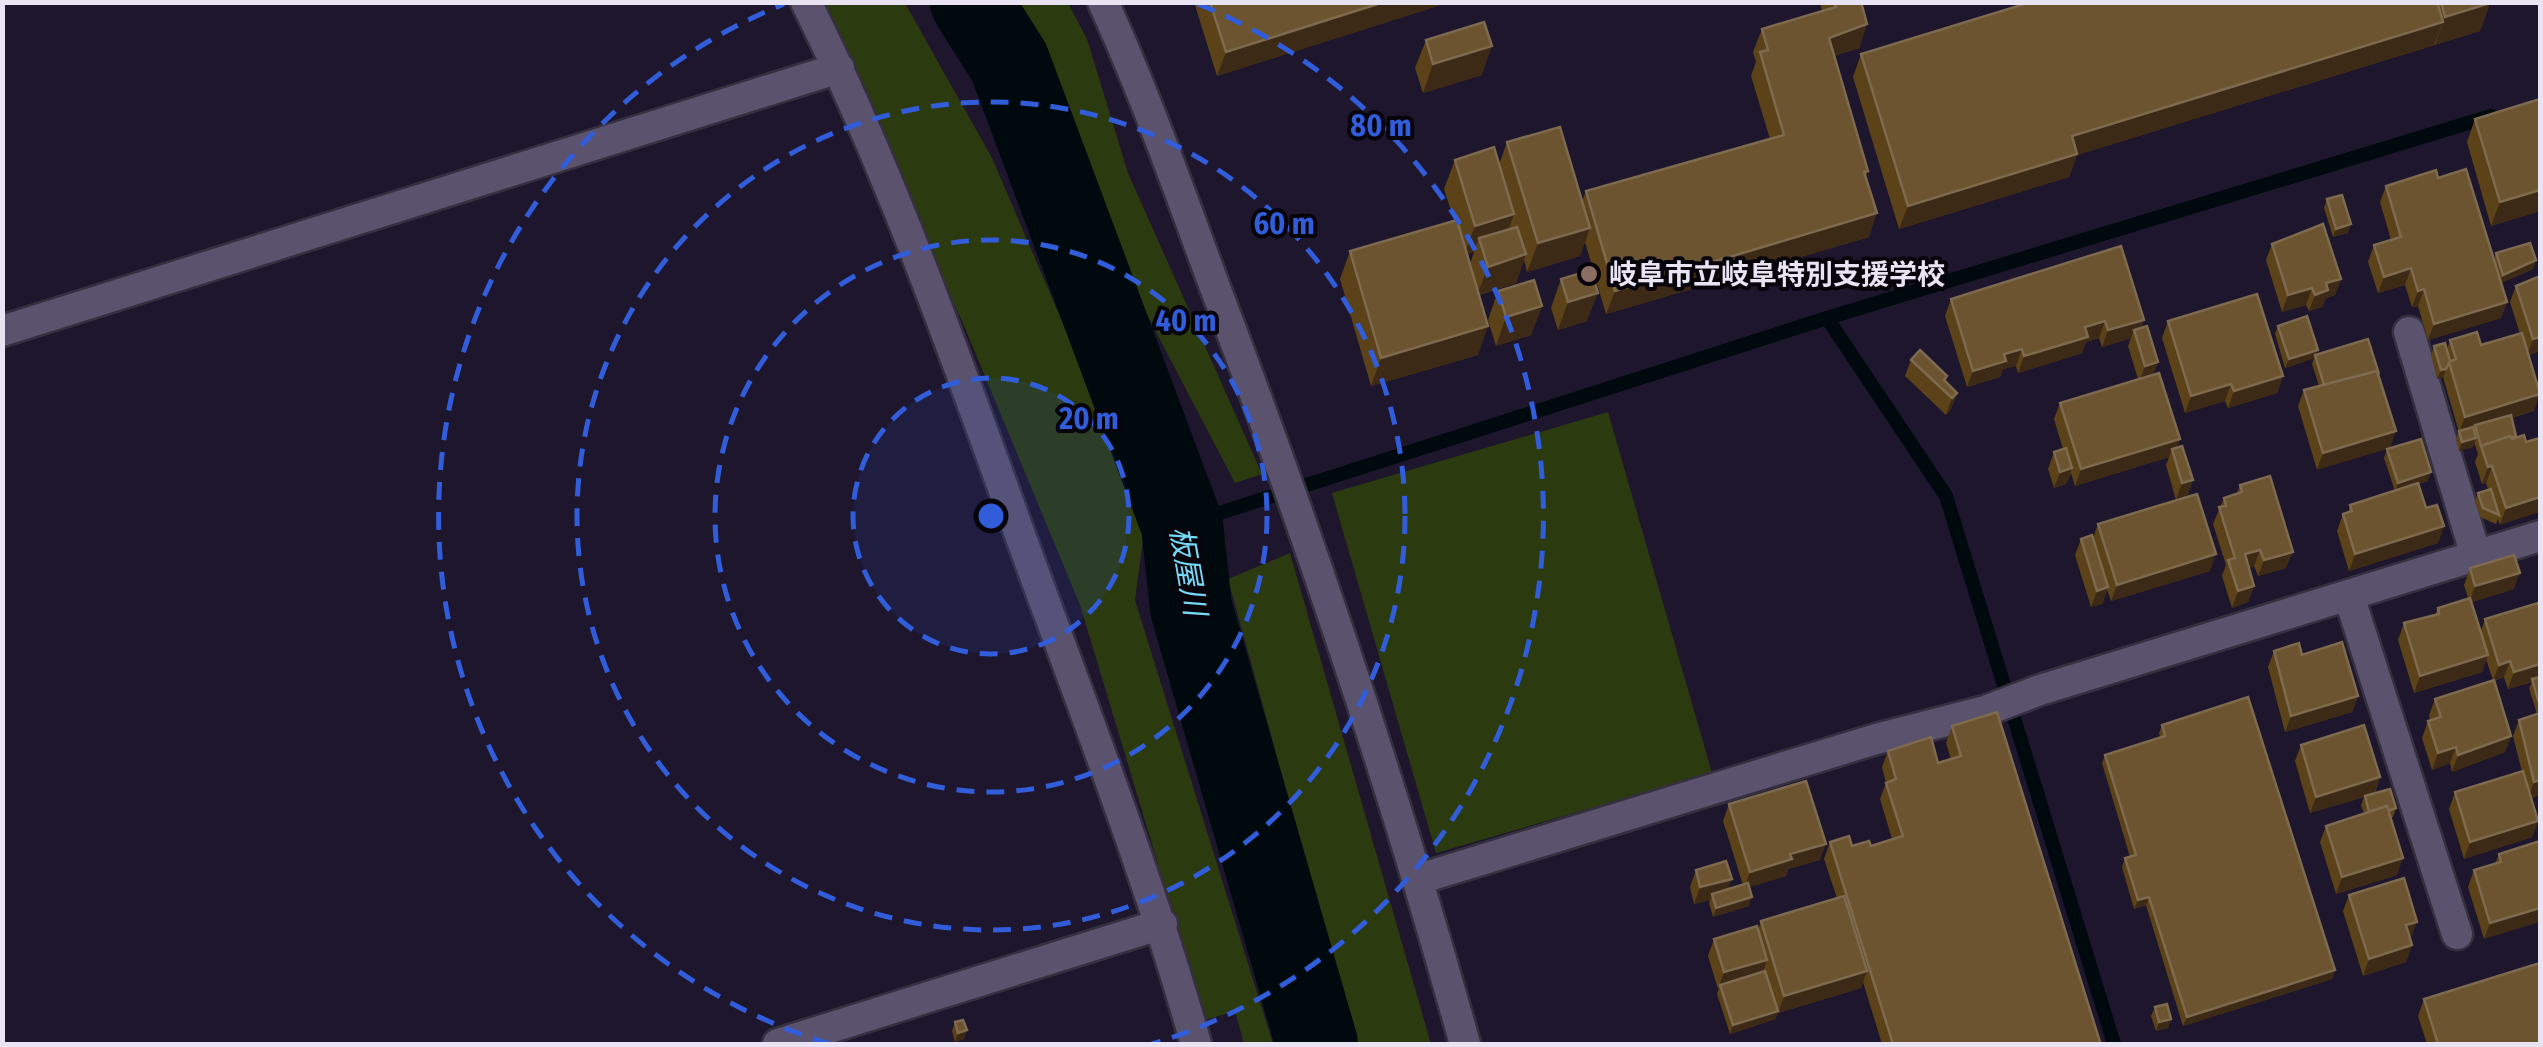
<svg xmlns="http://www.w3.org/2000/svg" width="2543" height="1047" font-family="'Fira Sans Condensed','Noto Sans JP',sans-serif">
  <rect width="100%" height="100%" fill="#1d162c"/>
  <!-- green -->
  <g fill="#2c3a0f">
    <polygon points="817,3 905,3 992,158 1146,517 1135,600 1273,1044 1244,1044 1235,1011 1205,1020 1080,605 962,321"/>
    <polygon points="984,3 1068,3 1087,39 1128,173 1262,474 1235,483"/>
    <polygon points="1608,412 1712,773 1436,853 1332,493"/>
    <polygon points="1290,553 1431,1044 1356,1044 1228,579"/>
  </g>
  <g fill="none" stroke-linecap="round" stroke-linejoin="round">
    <!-- stream -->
    <g stroke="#00090e" stroke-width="14">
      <polyline points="1827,318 2491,116"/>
      <polyline points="1182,525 1827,318 1946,496 2114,1044"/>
    </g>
    <!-- river -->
    <polyline stroke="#00090e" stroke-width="82" points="971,2 1009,62 1182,525 1191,608 1317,1044"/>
    <defs>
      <g id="street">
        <path d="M806,2C893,177 957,361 1023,543C1084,710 1148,874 1196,1044"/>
        <path d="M1103,2C1147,98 1182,199 1219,298C1312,543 1395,792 1465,1044"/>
        <polyline points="2,331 839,68"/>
        <polyline points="2409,332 2476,556"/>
        <polyline points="2349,596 2457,934"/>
        <polyline points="1419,879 1876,739 1985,711 2040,690 2540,536"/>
        <polyline points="778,1044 1162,924"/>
      </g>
    </defs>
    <!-- street casing -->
    <use href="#street" stroke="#353040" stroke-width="35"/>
    <!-- street -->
    <use href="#street" stroke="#5b536d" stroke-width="30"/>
  </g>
  <!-- wall -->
  <g fill="#5c4218" fill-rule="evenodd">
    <polygon points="1194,2 1450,2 1217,76"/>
    <path d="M1820,2H1861L1867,24L1859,48L1834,56L1868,171L1866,176L1869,237L1606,314L1585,242L1580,256L1527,272L1524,260L1516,283L1479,295L1478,355L1371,386L1340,279L1350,251L1454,220L1444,189L1455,160L1499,165L1507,142L1582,201L1586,191L1770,139L1751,76L1756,62L1753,52L1762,29L1822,11ZM1474,252L1470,264L1467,254Z"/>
    <polygon points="2031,2 2490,3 2480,31 2077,155 2069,177 1899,229 1853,77 1861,54"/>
    <polygon points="1426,40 1482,75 1423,93 1415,68"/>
    <polygon points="2540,99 2540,211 2491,226 2467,142 2475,119"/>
    <polygon points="2438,178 2494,259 2496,253 2536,260 2533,269 2501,283 2507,302 2501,318 2428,340 2418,306 2412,307 2405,285 2378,293 2368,262 2374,245 2391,240 2380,202 2386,186"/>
    <polygon points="2327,199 2348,233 2333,237 2324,208"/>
    <polygon points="2272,244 2341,279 2335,295 2326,298 2322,307 2309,311 2306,305 2282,312 2266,260"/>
    <polygon points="2540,276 2540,351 2529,355 2534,411 2511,418 2515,438 2526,442 2540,438 2500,525 2498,519 2496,524 2480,517 2475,501 2478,493 2488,489 2486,483 2482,484 2475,462 2478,454 2474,442 2473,447 2459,451 2456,440 2459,432 2443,377 2437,379 2431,355 2434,346 2447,350 2450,340 2481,345 2520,334 2510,302 2516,286"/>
    <polygon points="1561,279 1587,321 1558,330 1551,308"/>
    <polygon points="1498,291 1542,306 1531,335 1496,346 1488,320"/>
    <polygon points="1951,299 2144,320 2141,328 2158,362 2153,374 2180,439 2177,447 2193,480 2187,497 2176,500 2166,465 2169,457 2075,486 2071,473 2066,484 2054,488 2048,469 2054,452 2063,449 2054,419 2060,403 2138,379 2128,346 2131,338 2102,347 2099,338 2086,342 2082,353 2018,373 2016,366 2003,369 2000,377 1967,387 1945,316"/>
    <polygon points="2168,321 2283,376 2277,393 2228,408 2225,401 2185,413 2162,338"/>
    <polygon points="2278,326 2316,355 2368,339 2317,470 2298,406 2304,390 2319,386 2312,364 2314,358 2285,368 2275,334"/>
    <polygon points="1911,360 1946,382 1957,393 1951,409 1946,415 1905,376"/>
    <polygon points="2387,449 2428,481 2419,484 2426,508 2444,526 2438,543 2349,571 2337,531 2343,514 2348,513 2350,505 2395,491 2384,458"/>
    <polygon points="2240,485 2286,568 2258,576 2254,566 2249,568 2254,586 2248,602 2232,608 2222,576 2226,565 2213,524 2224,498 2237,494"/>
    <polygon points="2098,524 2210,571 2111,601 2107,590 2102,604 2091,607 2075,555 2081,539 2093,538"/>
    <polygon points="2470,568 2514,589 2472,602 2481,631 2485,619 2540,611 2540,795 2531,798 2538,821 2532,837 2464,859 2449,809 2455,792 2522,772 2513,736 2519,720 2537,714 2529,688 2532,682 2508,689 2504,677 2494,681 2511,736 2505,752 2452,772 2450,763 2432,770 2422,738 2428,721 2430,720 2429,715 2435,699 2493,680 2486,659 2482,672 2414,693 2398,640 2404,623 2435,615 2438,608 2468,598 2464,585"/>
    <polygon points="2274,651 2302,655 2358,696 2352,712 2285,732 2268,667"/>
    <polygon points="2162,725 2335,970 2332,979 2183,1026 2146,905 2134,909 2122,867 2125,858 2130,857 2102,763 2105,755 2160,737 2159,733"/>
    <polygon points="1952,726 2099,1044 1882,1044 1863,982 1861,988 1778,1013 1778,1012 1775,1019 1730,1034 1717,994 1719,988 1718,989 1708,956 1714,939 1758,930 1761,921 1837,898 1824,859 1830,842 1852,846 1871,846 1892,839 1880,799 1886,783 1882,767 1888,751 1938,763 1951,759 1946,743"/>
    <polygon points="2301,745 2380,777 2375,793 2396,808 2393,817 2390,818 2397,875 2336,894 2320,842 2326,826 2364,814 2361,805 2364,797 2310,813 2295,761"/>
    <polygon points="1729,804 1820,860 1788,869 1786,876 1749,887 1749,906 1713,917 1709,903 1710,900 1694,904 1690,887 1696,870 1728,889 1743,885 1723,821"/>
    <polygon points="2540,841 2484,939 2468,887 2474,870 2495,864 2499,854"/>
    <polygon points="2349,895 2411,938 2410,939 2412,945 2406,962 2363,976 2343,911"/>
    <polygon points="2424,999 2540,1044 2427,1044 2418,1016"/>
    <polygon points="2155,1007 2171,1019 2168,1028 2156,1031 2151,1016"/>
    <polygon points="955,1022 967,1030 964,1039 955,1042 952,1031"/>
  </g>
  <!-- shaded-wall -->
  <g fill="#3c2916">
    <polygon points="1384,2 1450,2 1217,76 1226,52"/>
    <polygon points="2490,3 2480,31 2435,45 2445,17"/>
    <polygon points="2443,22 2434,45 2077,155 2069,177 1899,229 1908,206 2072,136"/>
    <polygon points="1867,24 1859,48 1820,61 1829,38"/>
    <polygon points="1492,46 1482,75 1423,93 1433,64"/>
    <polygon points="2540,190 2540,211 2491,226 2500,202"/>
    <polygon points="1877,213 1869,237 1606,314 1615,291"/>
    <polygon points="1514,214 1504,243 1479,238 1474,252 1464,255 1475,226"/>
    <polygon points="2351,224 2348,233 2333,237 2336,229"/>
    <polygon points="1590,228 1580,256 1527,272 1538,243"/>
    <polygon points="1526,254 1516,283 1477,295 1488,267"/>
    <polygon points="2536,260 2533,269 2499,284 2503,275"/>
    <polygon points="2411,268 2405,285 2378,293 2384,277"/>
    <polygon points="2341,279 2335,295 2326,298 2322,307 2309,311 2315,295 2326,283"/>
    <polygon points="2312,288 2306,305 2282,312 2288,295"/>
    <polygon points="2424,289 2418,306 2412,307 2418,291"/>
    <polygon points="1598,293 1587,321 1558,330 1568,302"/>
    <polygon points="2507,302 2501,318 2428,340 2434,324"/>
    <polygon points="1542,306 1531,335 1496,346 1506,317"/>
    <polygon points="2144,320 2138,336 2134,330 2131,338 2102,347 2108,330"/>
    <polygon points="2105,321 2099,338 2086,342 2082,353 2018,373 2024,356 2085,327"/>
    <polygon points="1488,326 1478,355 1371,386 1381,358"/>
    <polygon points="2540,337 2540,351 2527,356 2533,339"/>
    <polygon points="2022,349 2016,366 2003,369 2000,377 1967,387 1973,371 2004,354"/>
    <polygon points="2318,350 2315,358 2285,368 2289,359"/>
    <polygon points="2158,362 2152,378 2139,382 2145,366"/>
    <polygon points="2446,369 2443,377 2437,379 2441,370"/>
    <polygon points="2283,376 2277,393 2228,408 2234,391"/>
    <polygon points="2231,384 2225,401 2185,413 2191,396"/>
    <polygon points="1957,393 1951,409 1946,415 1952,398"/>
    <polygon points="2540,394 2534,411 2476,428 2475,425 2474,429 2459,433 2465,417"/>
    <polygon points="2396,431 2390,448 2317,470 2323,453"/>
    <polygon points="2476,438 2473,447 2459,451 2462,442"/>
    <polygon points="2180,439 2174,456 2172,449 2169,457 2075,486 2081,469"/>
    <polygon points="2492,466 2486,483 2482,484 2488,467"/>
    <polygon points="2072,468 2066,484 2054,488 2060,472"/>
    <polygon points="2431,472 2428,481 2395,491 2398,483"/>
    <polygon points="2193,480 2187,497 2176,500 2182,483"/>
    <polygon points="2540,497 2540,512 2500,525 2506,508"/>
    <polygon points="2444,526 2438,543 2349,571 2355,554"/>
    <polygon points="2260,550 2254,566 2239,571 2245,554"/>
    <polygon points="2293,552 2286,568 2258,576 2264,560"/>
    <polygon points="2216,554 2210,571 2111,601 2117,585"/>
    <polygon points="2520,573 2514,589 2469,603 2475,586"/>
    <polygon points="2254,586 2248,602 2232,608 2238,591"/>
    <polygon points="2108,587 2102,604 2091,607 2097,591"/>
    <polygon points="2488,655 2482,672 2414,693 2420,676"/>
    <polygon points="2510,661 2504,677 2493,681 2499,665"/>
    <polygon points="2540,663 2540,679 2508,689 2514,672"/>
    <polygon points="2358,696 2352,712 2285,732 2291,716"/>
    <polygon points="2511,736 2505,752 2452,772 2458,755"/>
    <polygon points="2456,747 2450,763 2432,770 2438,753"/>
    <polygon points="2380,777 2374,794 2310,813 2316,797"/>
    <polygon points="2540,780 2540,795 2528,799 2534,782"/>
    <polygon points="2538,821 2532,837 2464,859 2470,842"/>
    <polygon points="1826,844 1820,860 1788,869 1786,876 1744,889 1750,872 1790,854"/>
    <polygon points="2403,858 2397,875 2336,894 2342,877"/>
    <polygon points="1732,879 1726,895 1712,894 1710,900 1694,904 1700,887"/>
    <polygon points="1752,897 1749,906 1713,917 1716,908"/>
    <polygon points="2149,897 2146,905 2134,909 2138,900"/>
    <polygon points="2540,908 2540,922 2484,939 2490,923"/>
    <polygon points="2417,922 2411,938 2400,942 2406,925"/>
    <polygon points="2412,945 2406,962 2363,976 2369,959"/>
    <polygon points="1767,960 1761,976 1720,985 1718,989 1724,972"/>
    <polygon points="2335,970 2332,979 2183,1026 2187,1017"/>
    <polygon points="1867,971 1861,988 1778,1013 1784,996"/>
    <polygon points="1778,1011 1775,1019 1730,1034 1733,1025"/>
    <polygon points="2171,1019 2168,1028 2156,1031 2159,1022"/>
    <polygon points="967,1030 964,1039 955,1042 958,1033"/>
  </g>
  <!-- building -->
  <g fill="#6b542f" stroke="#7e6a4e" stroke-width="2.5">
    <polygon points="1210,2 1384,2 1226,52"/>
    <polygon points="1834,2 1861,2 1867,24 1829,38 1868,171 1864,172 1877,213 1615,291 1586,191 1784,135 1760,52 1768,50 1762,29 1836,7"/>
    <polygon points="2031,2 2437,2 2443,22 2072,136 2077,154 1908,206 1861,54"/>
    <polygon points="2441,2 2490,2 2490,3 2445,17"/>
    <polygon points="1484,22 1492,46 1433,64 1426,40"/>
    <polygon points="2540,99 2540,190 2500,202 2475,119"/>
    <polygon points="1560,127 1590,228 1538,243 1507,142"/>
    <polygon points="1494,147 1514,214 1475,226 1455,160"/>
    <polygon points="2466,169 2507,302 2434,324 2424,289 2418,291 2411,268 2384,277 2374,245 2401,237 2386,186 2436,170 2438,178"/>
    <polygon points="2342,195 2351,224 2336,229 2327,199"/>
    <polygon points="1457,220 1488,326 1381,358 1350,251"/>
    <polygon points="2323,224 2341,279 2326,283 2328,290 2315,295 2312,288 2288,295 2272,244"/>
    <polygon points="1517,227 1526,254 1488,267 1479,238"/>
    <polygon points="2530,243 2536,260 2503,275 2496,253"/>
    <polygon points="2121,246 2144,320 2108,330 2105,321 2085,327 2088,337 2024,356 2022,349 2004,354 2006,361 1973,371 1951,299"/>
    <polygon points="1591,270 1598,293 1568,302 1561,279"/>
    <polygon points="2540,276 2540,337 2533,339 2516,286"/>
    <polygon points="1534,280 1542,306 1506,317 1498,291"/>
    <polygon points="2257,294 2283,376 2234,391 2231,384 2191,396 2168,321"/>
    <polygon points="2307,316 2318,350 2289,359 2278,326"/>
    <polygon points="2147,326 2158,362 2145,366 2134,330"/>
    <polygon points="2477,332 2481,345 2522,333 2540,394 2465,417 2449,362 2456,359 2450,340"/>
    <polygon points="2368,339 2379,374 2377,371 2324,385 2315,355"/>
    <polygon points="2445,343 2450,361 2446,369 2441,370 2434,346"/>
    <polygon points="1920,350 1947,376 1944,380 1957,393 1952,398 1911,360"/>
    <polygon points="2377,371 2396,431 2323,453 2304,390"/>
    <polygon points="2159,373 2180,439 2081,469 2060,403"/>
    <polygon points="2511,415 2516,436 2511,438 2510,436 2481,446 2475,425"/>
    <polygon points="2473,427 2476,438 2462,442 2459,431"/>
    <polygon points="2524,435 2526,442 2540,438 2540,497 2506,508 2492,466 2488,467 2481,446 2510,436 2512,439"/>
    <polygon points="2421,439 2431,472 2398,483 2387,449"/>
    <polygon points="2182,446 2193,480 2182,483 2172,449"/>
    <polygon points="2066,448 2072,468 2060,472 2054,452"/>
    <polygon points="2270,476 2293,552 2264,560 2260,550 2245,554 2254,586 2238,591 2228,560 2235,558 2219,507 2226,506 2224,498 2242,492 2240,485"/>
    <polygon points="2418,483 2426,508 2437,505 2444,526 2355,554 2343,514 2352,511 2350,505"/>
    <polygon points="2491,489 2499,515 2483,508 2478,493"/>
    <polygon points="2197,494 2216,554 2117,585 2098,524"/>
    <polygon points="2092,535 2108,587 2097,591 2081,539"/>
    <polygon points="2514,555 2520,573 2475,586 2470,568"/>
    <polygon points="2470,598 2488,655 2420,676 2404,623 2439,614 2438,608"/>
    <polygon points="2538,603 2540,611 2540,664 2514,672 2510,661 2499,665 2485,619"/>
    <polygon points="2342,642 2358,696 2291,716 2274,651 2299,643 2302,655"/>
    <polygon points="2540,677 2540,706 2532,679"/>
    <polygon points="2494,680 2511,736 2458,755 2456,747 2438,753 2428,721 2441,717 2435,699"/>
    <polygon points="2248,697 2335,970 2187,1017 2149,897 2138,900 2125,858 2136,855 2105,755 2165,736 2162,725"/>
    <polygon points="1997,712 2100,1042 2093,1044 1893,1044 1830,842 1849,836 1852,846 1869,841 1871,846 1903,836 1886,783 1896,779 1888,751 1931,737 1938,763 1961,756 1952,726"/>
    <polygon points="2540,713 2540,780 2534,782 2519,720"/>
    <polygon points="2364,725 2380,777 2316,797 2301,745"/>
    <polygon points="2523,771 2538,821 2470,842 2455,792"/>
    <polygon points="1806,781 1826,844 1790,854 1792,859 1750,872 1729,804"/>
    <polygon points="2390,789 2396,808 2388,811 2387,806 2369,812 2365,796"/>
    <polygon points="2387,806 2403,858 2342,877 2326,826"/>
    <polygon points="2540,841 2540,908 2490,923 2474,870 2501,862 2499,854"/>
    <polygon points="1726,861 1732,879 1700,887 1696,870"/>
    <polygon points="2404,878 2417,922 2406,925 2412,945 2369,959 2349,895"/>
    <polygon points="1748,883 1752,897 1716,908 1712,894"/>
    <polygon points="1844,896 1867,971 1784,996 1761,921"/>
    <polygon points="1757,926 1767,960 1724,972 1714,939"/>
    <polygon points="2540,963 2540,1044 2438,1044 2424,999"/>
    <polygon points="1765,971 1778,1011 1733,1025 1720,985"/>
    <polygon points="2167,1004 2171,1019 2159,1022 2155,1007"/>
    <polygon points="963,1020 967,1030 958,1033 955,1022"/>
  </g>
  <!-- distance rings -->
  <circle cx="991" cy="516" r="138" fill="#315ddb" fill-opacity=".12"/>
  <g fill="none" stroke="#315ddb" stroke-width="5" stroke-dasharray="18 12">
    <circle cx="991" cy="516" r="138"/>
    <circle cx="991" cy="516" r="276"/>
    <circle cx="991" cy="516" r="414"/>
    <path d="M830 1044A552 552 0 0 1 784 4M1198 4A552 552 0 0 1 1152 1044"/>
  </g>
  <!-- markers -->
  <circle fill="#8d6e63" stroke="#07040c" stroke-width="4" cx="1589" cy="274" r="10"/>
  <g text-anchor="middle" stroke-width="8" stroke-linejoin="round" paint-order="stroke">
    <!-- poi labels -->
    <g font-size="28" font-weight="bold" fill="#e8e4f3" stroke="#07040c" text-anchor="start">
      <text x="1609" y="284">岐阜市立岐阜特別支援学校</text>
    </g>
    <!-- water labels -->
    <g font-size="30" font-style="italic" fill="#75d8f4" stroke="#07040c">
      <text transform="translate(1188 571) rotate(80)" y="10">板屋川</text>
    </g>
  </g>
  <circle cx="991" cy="516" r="15" fill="#315ddb" stroke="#07040c" stroke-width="5"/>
  <g font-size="30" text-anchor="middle" font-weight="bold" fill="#315ddb" stroke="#07040c" stroke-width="8" stroke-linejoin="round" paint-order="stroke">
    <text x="1381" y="136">80 m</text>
    <text x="1284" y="234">60 m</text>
    <text x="1186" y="331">40 m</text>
    <text x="1089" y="429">20 m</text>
  </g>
  <!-- border -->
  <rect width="2543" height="1047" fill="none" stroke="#e8e4f3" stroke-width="10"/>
</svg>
